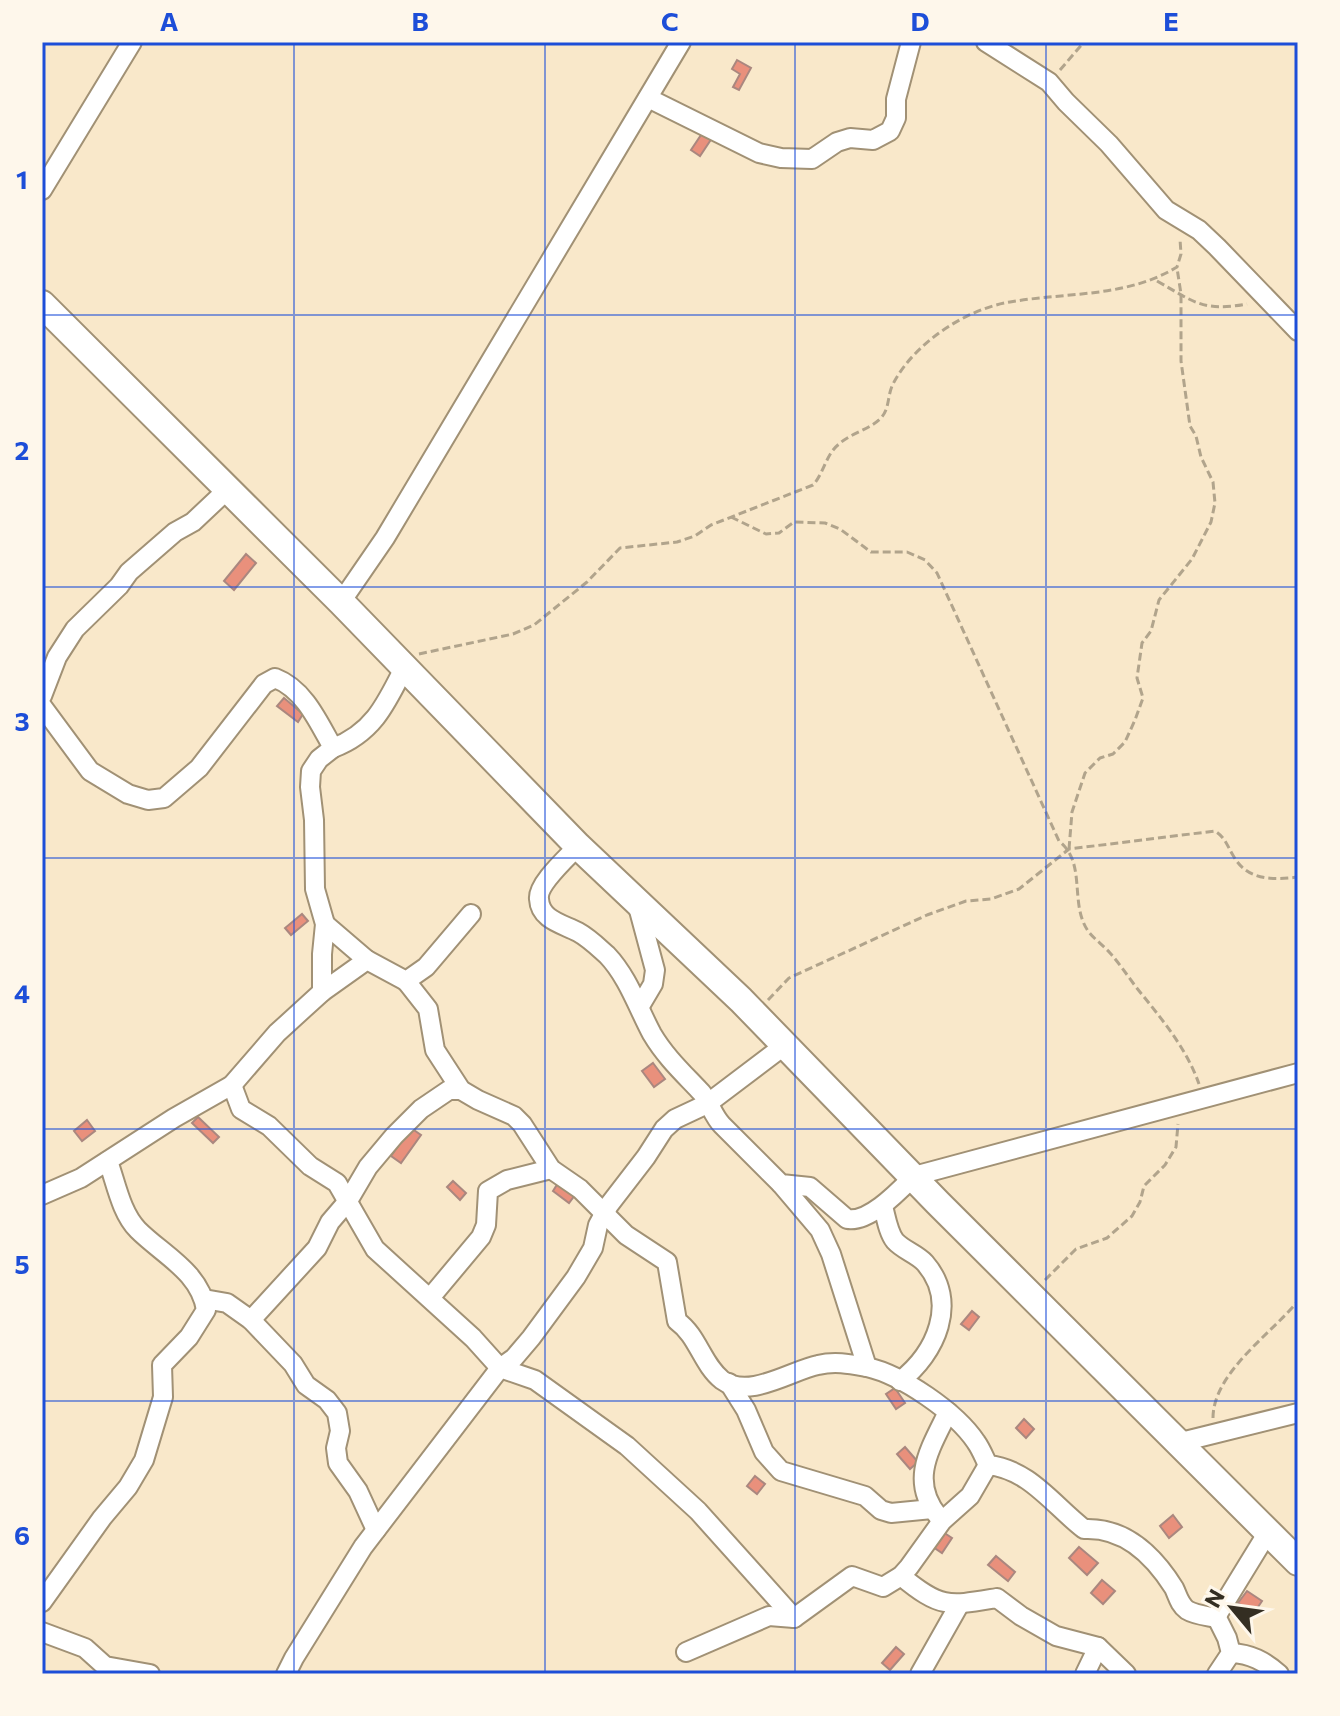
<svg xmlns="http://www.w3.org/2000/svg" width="1340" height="1716" font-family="Commissioner,sans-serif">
  <rect width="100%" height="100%" fill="#f9e8ca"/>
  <!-- building -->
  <g fill="#e9907c" stroke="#aa877f" stroke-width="2">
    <polygon points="737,60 751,68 739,90 733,87 740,74 732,69"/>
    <polygon points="705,129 714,135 700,156 691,150"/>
    <polygon points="246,554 256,563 234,590 224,581"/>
    <polygon points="284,698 303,714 298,722 277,706"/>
    <polygon points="302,914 308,921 291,935 285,928"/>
    <polygon points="653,1063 665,1079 654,1087 642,1071"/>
    <polygon points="198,1117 219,1137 213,1143 192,1123"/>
    <polygon points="87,1120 95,1131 82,1141 74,1131"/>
    <polygon points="411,1128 421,1135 401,1163 391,1156"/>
    <polygon points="453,1181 466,1193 460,1200 447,1187"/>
    <polygon points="558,1183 575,1195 569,1203 553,1191"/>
    <polygon points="972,1311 979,1317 969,1330 961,1324"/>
    <polygon points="895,1388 905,1403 896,1409 886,1394"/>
    <polygon points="1024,1419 1034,1429 1026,1438 1016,1428"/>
    <polygon points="905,1447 918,1462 910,1469 897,1454"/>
    <polygon points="755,1476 765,1484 757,1494 747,1486"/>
    <polygon points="1173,1515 1182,1527 1169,1538 1160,1526"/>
    <polygon points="943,1532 952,1538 942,1553 933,1547"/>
    <polygon points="1079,1547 1098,1563 1087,1575 1069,1558"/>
    <polygon points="996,1556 1015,1572 1008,1581 988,1565"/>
    <polygon points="1102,1580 1115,1591 1103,1604 1091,1593"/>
    <polygon points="1247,1591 1262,1601 1254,1613 1238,1603"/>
    <polygon points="896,1647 904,1654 890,1670 882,1663"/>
  </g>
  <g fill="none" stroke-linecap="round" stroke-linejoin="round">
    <defs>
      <g id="street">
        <polyline points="986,42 1049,82 1066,102 1109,144 1166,210 1199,230 1217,247 1298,331"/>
        <polyline points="648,98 759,153 781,158 812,159 837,142 850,138 873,140 890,131 896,118 896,99 911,42"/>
        <polyline points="42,190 132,42"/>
        <polyline points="341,602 385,538 681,42"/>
        <polyline points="42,696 57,657 75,629 119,586 129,572 175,532 193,522 228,489"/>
        <path d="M42,706L90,771L128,794L148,800L164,798L199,768L264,684L275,678C304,689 318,721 333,748L319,759L311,771L310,787L314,820L315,889L325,924L322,954V992L277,1033L232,1085L174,1118L81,1178L42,1195"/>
        <path d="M333,748C373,733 386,704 404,668"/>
        <path d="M578,846C568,857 537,884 539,899C540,920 563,924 578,932C589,938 598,947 607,955C628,977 638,1008 652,1034C665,1056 682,1072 699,1090C709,1099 712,1115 722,1125L781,1184L810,1187L847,1219C869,1223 899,1191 914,1176L1298,1073"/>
        <polyline points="637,903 655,970 653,984 640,1006"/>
        <polyline points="325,924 367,960"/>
        <path d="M406,981L428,1009L435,1050L461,1090L478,1100L514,1116L522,1124L551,1169L580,1189L626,1235L667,1262L677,1321C698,1336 702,1364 722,1380C749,1400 792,1370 818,1365C835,1361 850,1364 867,1367"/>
        <polyline points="322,992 367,960 406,981 426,967 471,914"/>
        <polyline points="232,1085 241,1109 269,1126 310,1166 337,1183 375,1249 473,1338 500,1368 514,1358 531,1338 576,1277 593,1248 598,1225 609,1205 646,1157 664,1129 675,1119 707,1104 785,1045"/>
        <path d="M781,1184L820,1230L831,1254L867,1367C902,1375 956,1412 976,1442C981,1449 984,1457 988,1465C1029,1469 1053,1505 1084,1529C1125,1527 1154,1556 1174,1588C1178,1596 1179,1604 1187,1610C1195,1615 1208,1616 1217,1618"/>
        <path d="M883,1206C886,1217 888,1232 895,1241C903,1250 917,1254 925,1263C959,1302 936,1353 900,1381"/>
        <polyline points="430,1298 481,1237 486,1225 488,1191 507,1180 551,1169"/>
        <polyline points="204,1299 227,1303 251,1320 293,1364 306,1385 327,1400 337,1413 340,1431 336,1448 338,1463 358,1491 376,1530"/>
        <polyline points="251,1320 317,1248 330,1222 348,1201 368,1167 394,1136 421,1109 449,1090 461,1090"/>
        <polyline points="729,1383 746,1410 764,1452 781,1471 865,1496 881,1510 891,1513 932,1509"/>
        <polyline points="1177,1443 1298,1413"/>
        <path d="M938,1516C909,1480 930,1449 948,1412"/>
        <path d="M901,1576C941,1609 949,1606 997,1598L1021,1616L1056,1636L1098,1647L1126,1674"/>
        <path d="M42,1602L102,1518L128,1487L144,1460L163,1397L162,1365L189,1337L206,1310C200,1272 163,1255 138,1230C121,1213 116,1183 108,1161"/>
        <polyline points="42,1632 85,1648 105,1666 150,1674"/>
        <polyline points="686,1652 769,1616 794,1618 852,1576 883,1587 901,1576 909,1567 942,1521 970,1496 988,1465"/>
        <path d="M1231,1653C1251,1654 1264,1661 1279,1674"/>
        <polyline points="286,1674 294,1658 363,1547 500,1368 535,1380 627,1446 698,1511 794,1618"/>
        <polyline points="920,1674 959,1605"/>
        <polyline points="1085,1674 1098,1647"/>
        <polyline points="1217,1674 1231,1653 1227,1638 1217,1618 1219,1612 1268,1532"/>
      </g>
      <polyline id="secondary" points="42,304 341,602 578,846 741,1000 938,1203 1298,1562"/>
    </defs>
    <!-- street casing -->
    <use href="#street" stroke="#a19175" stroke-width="22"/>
    <!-- secondary casing -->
    <use href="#secondary" stroke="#a19175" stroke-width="30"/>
    <!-- path -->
    <g stroke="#b1a48c" stroke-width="3" stroke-dasharray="8 4" stroke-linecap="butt">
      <polyline points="1060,70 1084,42"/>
      <path d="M1157,281C1194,302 1203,312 1247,304"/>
      <path d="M731,517L766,534L779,533L794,522L825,523L840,529L871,552H907L925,560L937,573L1059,841C1087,863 1069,903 1088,931C1094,939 1103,945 1110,953C1119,963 1127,975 1136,987C1160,1017 1186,1047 1199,1084"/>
      <path d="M419,654L513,634L534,625L587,582L620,548L677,542L695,536L711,525L813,485C824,473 826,454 839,444C851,433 869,430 881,418C890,408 887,396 893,384C914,343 966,309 1010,302C1067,292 1126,298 1177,267L1181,254L1180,239"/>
      <polyline points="1069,849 1072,812 1085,773 1100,758 1113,754 1125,742 1135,720 1143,698 1137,678 1142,643 1151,631 1159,600 1192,559 1211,522 1215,503 1213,482 1201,457 1196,436 1190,426 1181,361 1181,294 1177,268"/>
      <path d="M768,1000L789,978L927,915L966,901L991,899L1019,889L1069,849L1215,831C1226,838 1227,846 1234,857C1248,881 1274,880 1298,877"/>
      <polyline points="1045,1280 1076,1249 1107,1238 1132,1216 1140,1202 1144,1186 1165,1165 1176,1147 1178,1124"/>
      <path d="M1213,1418C1213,1373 1271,1334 1298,1301"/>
    </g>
    <!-- street -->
    <use href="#street" stroke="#fff" stroke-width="18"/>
    <!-- secondary -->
    <use href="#secondary" stroke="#fff" stroke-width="26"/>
  </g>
  <!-- grid -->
  <path fill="none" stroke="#1d4ed8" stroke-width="2" stroke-opacity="0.55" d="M294,42V1674M545,42V1674M795,42V1674M1046,42V1674M42,315H1298M42,587H1298M42,858H1298M42,1129H1298M42,1401H1298"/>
  <!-- border -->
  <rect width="1340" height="1716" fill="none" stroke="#fef7eb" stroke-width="88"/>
  <!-- north arrow -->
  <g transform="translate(1232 1608) rotate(299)" stroke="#fef7eb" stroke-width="6" paint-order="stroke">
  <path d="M0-6L14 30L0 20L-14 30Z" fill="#342e22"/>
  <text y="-12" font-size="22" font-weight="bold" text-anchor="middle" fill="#342e22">N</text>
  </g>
  <rect x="44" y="44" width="1252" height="1628" fill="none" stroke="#1d4ed8" stroke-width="3"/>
  <g font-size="26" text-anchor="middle" font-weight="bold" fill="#1d4ed8">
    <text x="169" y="31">A</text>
    <text x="420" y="31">B</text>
    <text x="670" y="31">C</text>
    <text x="920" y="31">D</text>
    <text x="1171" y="31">E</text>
    <text x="22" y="189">1</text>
    <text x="22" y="460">2</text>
    <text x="22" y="731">3</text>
    <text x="22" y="1003">4</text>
    <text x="22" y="1274">5</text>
    <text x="22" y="1545">6</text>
  </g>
</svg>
